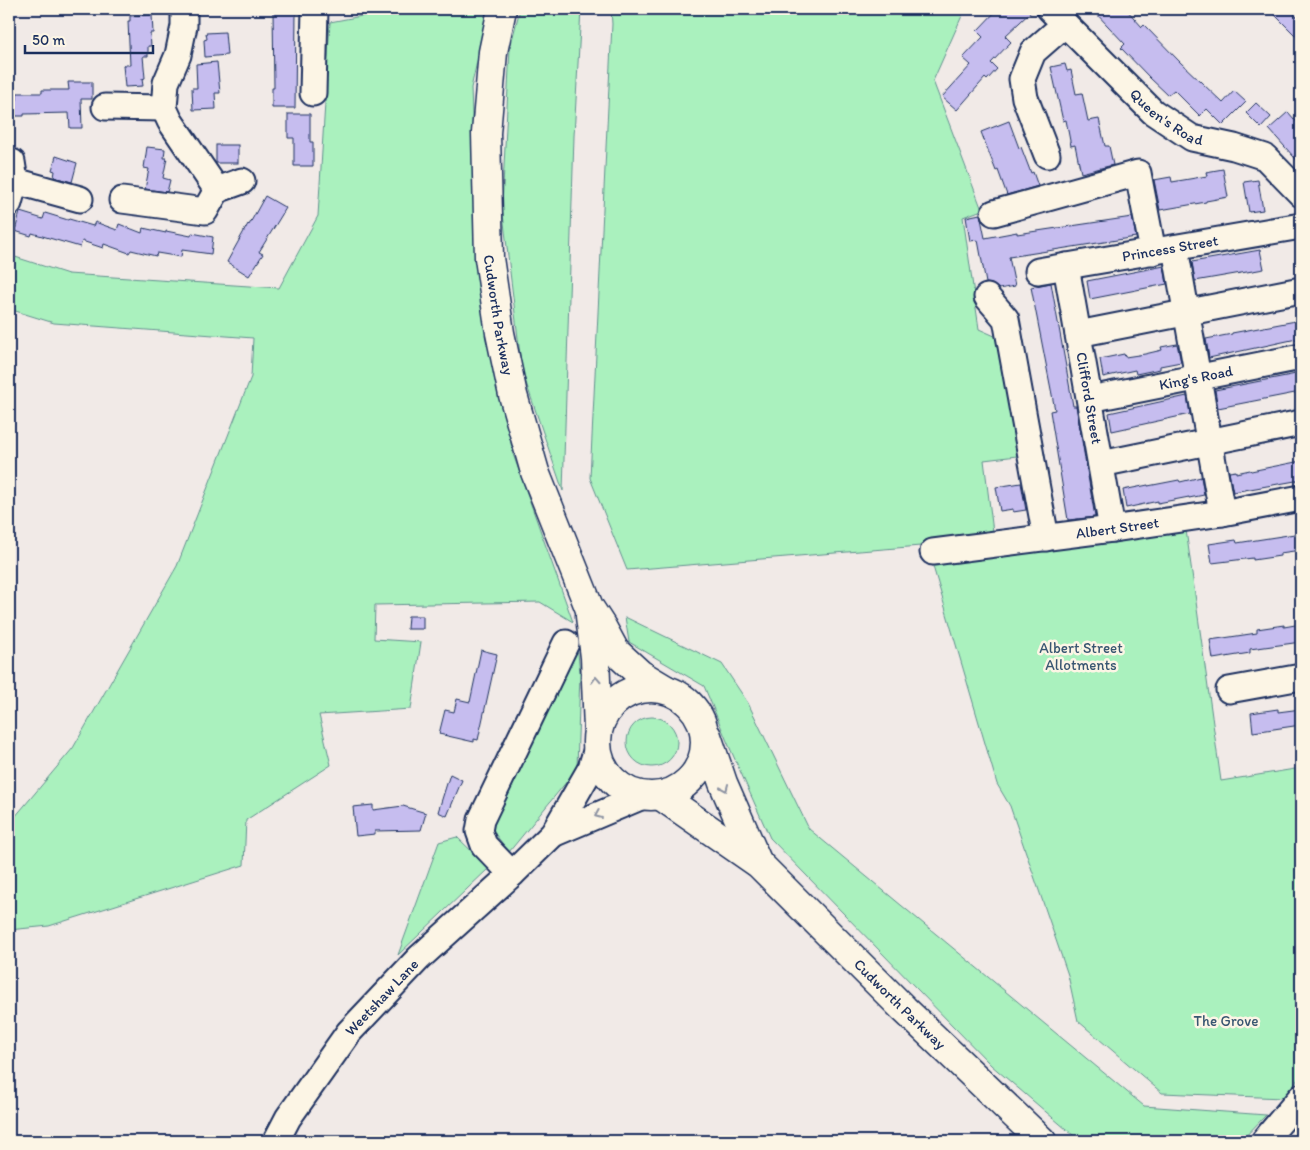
<svg xmlns="http://www.w3.org/2000/svg" width="1310" height="1150" font-family="Itim,sans-serif">
  <rect width="100%" height="100%" fill="#f1eae7"/>
  <filter id="ink" filterUnits="userSpaceOnUse"><feTurbulence type="fractalNoise" baseFrequency=".02" numOctaves="2"/><feDisplacementMap in="SourceGraphic" scale="10" xChannelSelector="R" yChannelSelector="G"/><feConvolveMatrix kernelMatrix="1 2 1 2 8 2 1 2 1" color-interpolation-filters="sRGB"/></filter>
  <g filter="url(#ink)">
    <!-- green -->
    <g fill="#aaf1be" stroke="#62908e">
      <polygon points="399,9 489,9 471,88 478,270 513,454 573,622 540,602 375,605 374,639 421,642 411,709 319,715 331,765 246,820 244,865 49,926 9,930 9,824 73,748 177,566 251,377 253,338 54,323 9,309 9,255 68,274 279,288 318,216 330,22"/>
      <polygon points="520,9 581,9 574,136 563,491 522,371 502,206 510,48"/>
      <polygon points="611,9 965,9 933,81 982,210 963,217 979,329 1006,341 1025,455 984,460 994,540 627,570 590,478 612,24"/>
      <polygon points="1186,530 1221,781 1301,768 1301,1075 1283,1098 1162,1093 1078,1021 1068,975 1010,806 997,784 932,563"/>
      <polygon points="625,617 722,664 748,703 809,829 1144,1106 1266,1115 1241,1141 1080,1141 991,1065 770,838 729,746 704,686 629,642"/>
      <polygon points="577,644 580,673 577,769 509,852 489,826"/>
      <circle cx="652" cy="742" r="25"/>
      <polygon points="457,837 489,868 398,955 439,842"/>
    </g>
    <!-- building -->
    <g fill="#c6bdef" stroke="#1b2f5e">
      <polygon points="998,9 1034,9 1005,36 1011,42 991,63 997,69 987,80 985,78 957,110 942,97 971,65 963,58 983,37 977,31"/>
      <polygon points="1092,9 1126,9 1142,27 1144,25 1180,62 1223,103 1234,91 1246,102 1223,125 1207,109 1200,116 1174,90 1168,95 1150,78 1121,48 1125,44"/>
      <polygon points="1269,9 1289,9 1301,21 1301,41"/>
      <polygon points="296,10 295,108 272,108 272,88 274,88 273,11"/>
      <polygon points="152,15 153,33 150,33 151,46 148,46 148,56 143,56 145,78 142,79 143,86 125,87 123,65 130,65 128,21 130,21 130,16"/>
      <polygon points="225,32 227,55 205,57 204,40 207,39 206,33"/>
      <polygon points="217,62 220,93 215,93 216,109 193,110 192,88 197,88 196,64"/>
      <polygon points="1065,64 1067,71 1071,70 1076,94 1082,93 1088,121 1099,119 1105,146 1109,146 1113,165 1081,173 1075,145 1071,146 1066,120 1063,121 1051,67"/>
      <polygon points="68,82 92,82 92,99 81,99 82,128 70,128 69,113 24,114 24,116 9,116 9,100 17,100 17,93 42,93 42,90 69,90"/>
      <polygon points="1256,103 1271,117 1261,128 1246,113"/>
      <polygon points="1288,112 1301,127 1301,165 1269,129"/>
      <polygon points="288,114 310,114 310,142 313,142 313,166 294,166 294,138 288,138"/>
      <polygon points="1009,121 1019,148 1021,147 1031,173 1033,172 1038,186 1007,195 998,170 996,171 981,132"/>
      <rect x="216" y="145" width="22" height="18"/>
      <polygon points="147,147 165,149 164,158 167,158 163,178 170,180 167,192 145,189 149,169 144,168"/>
      <polygon points="56,156 77,163 72,182 54,177 55,171 52,170"/>
      <polygon points="1223,169 1228,197 1206,201 1206,202 1160,210 1154,180 1171,177 1172,182 1207,176 1206,172"/>
      <polygon points="1258,180 1263,210 1249,212 1244,182"/>
      <polygon points="265,196 286,208 259,252 263,254 249,276 227,262 248,224 249,225"/>
      <polygon points="20,212 43,219 45,213 68,220 69,219 93,226 95,222 117,230 119,224 142,233 143,228 166,233 166,231 191,236 192,233 213,237 211,254 182,250 181,257 157,253 156,256 131,250 129,253 104,244 103,248 82,241 80,247 32,233 31,236 15,231"/>
      <polygon points="980,214 985,238 1017,232 1017,234 1132,217 1136,237 1009,257 1015,286 999,289 992,284 986,283 978,240 970,241 966,217"/>
      <polygon points="1260,250 1264,269 1195,281 1192,262"/>
      <polygon points="1164,266 1167,284 1090,299 1087,281"/>
      <polygon points="1051,283 1073,406 1076,406 1095,517 1068,520 1050,411 1055,410 1031,287"/>
      <polygon points="1301,320 1301,338 1209,358 1206,339 1232,334 1232,333"/>
      <polygon points="1177,344 1181,362 1160,366 1160,369 1136,374 1135,370 1103,377 1100,359 1124,354 1125,357 1145,354 1162,350 1161,347"/>
      <polygon points="1296,374 1300,392 1218,408 1215,390"/>
      <polygon points="1187,396 1190,414 1112,431 1109,413"/>
      <polygon points="1301,461 1301,480 1233,492 1229,472 1236,471 1236,473 1250,470 1251,471"/>
      <polygon points="1201,477 1204,495 1189,498 1189,497 1158,503 1158,501 1126,508 1123,490 1148,485 1148,486 1179,480 1180,482"/>
      <polygon points="1021,483 1026,510 1013,512 1013,509 1000,511 996,487"/>
      <polygon points="1301,533 1301,550 1280,553 1280,556 1253,560 1253,558 1212,563 1209,544 1236,540 1237,543"/>
      <polygon points="408,616 423,616 423,629 407,629"/>
      <polygon points="1301,624 1301,642 1250,649 1250,653 1213,659 1210,640 1257,633 1257,629 1284,625 1284,627"/>
      <polygon points="481,650 497,654 478,740 474,739 474,742 439,734 445,710 454,712 457,699 470,702"/>
      <polygon points="1278,709 1278,712 1301,709 1301,725 1253,732 1251,713"/>
      <polygon points="450,774 462,780 447,816 438,812"/>
      <polygon points="373,805 373,810 403,806 426,813 421,830 375,831 375,834 356,836 353,807"/>
    </g>
    <g fill="none" stroke-linecap="round" stroke-linejoin="round">
      <defs>
        <g id="minor">
          <polyline points="184,9 184,26 178,55 166,83 164,108 170,121 217,190"/>
          <path id="s1" d="M1050,9L1153,112L1192,138L1234,147L1265,157L1301,194"/>
          <polyline points="313,93 315,9"/>
          <polyline points="105,107 164,108"/>
          <polyline points="1047,155 1025,98 1022,79 1033,52 1065,24"/>
          <polyline points="9,161 12,162 15,181 9,203"/>
          <polyline points="15,181 80,199"/>
          <polyline points="122,200 205,211 217,190 242,181"/>
          <polyline points="994,213 1138,173 1153,252"/>
          <polyline points="1175,248 1222,513"/>
          <path id="s2" d="M1066,266L1112,529"/>
          <path id="s3" d="M1038,271L1301,226"/>
          <polyline points="987,297 1006,319 1046,538"/>
          <polyline points="1078,334 1301,290"/>
          <path id="s4" d="M1090,399L1301,357"/>
          <polyline points="1101,464 1301,423"/>
          <path id="s5" d="M933,552L1112,529L1222,513L1301,498"/>
          <polyline points="1229,690 1301,677"/>
          <polyline points="553,834 643,796"/>
          <polyline points="512,874 484,845 479,831 481,820 566,643"/>
          <path id="s6" d="M276,1141L288,1118L349,1032L419,958L512,874L553,834L591,768L597,748"/>
          <polyline points="1264,1141 1301,1097"/>
        </g>
        <g id="highway">
          <path id="s7" d="M502,9L493,52L486,133L489,258L500,333L513,395L535,472L589,607L602,627L615,651L640,674L665,689"/>
          <polyline points="590,616 595,657 598,729"/>
          <circle cx="651" cy="742" r="54"/>
          <polyline points="707,736 723,783 758,863"/>
          <path id="s8" d="M661,796L759,864L904,1009L1042,1141"/>
        </g>
      </defs>
      <!-- minor casing -->
      <use href="#minor" stroke="#1b2f5e" stroke-width="29"/>
      <!-- highway casing -->
      <use href="#highway" stroke="#1b2f5e" stroke-width="31"/>
      <!-- minor -->
      <use href="#minor" stroke="#fcf5e5" stroke-width="25"/>
      <!-- highway -->
      <use href="#highway" stroke="#fcf5e5" stroke-width="28"/>
    </g>
    <!-- one-way arrows -->
    <defs><path id="oneway-chevron" d="M-2-3.5L2.5 0L-2 3.5" fill="none" stroke-width="1.6" stroke-linecap="round" stroke-linejoin="round" transform="scale(1.25)"/></defs>
    <g stroke="#8c92a2">
      <use href="#oneway-chevron" transform="translate(596 680) rotate(-93)"/>
      <use href="#oneway-chevron" transform="translate(725 788) rotate(67)"/>
      <use href="#oneway-chevron" transform="translate(598 815) rotate(157)"/>
    </g>
  </g>
  <g text-anchor="middle" stroke-width="5" stroke-linejoin="round" paint-order="stroke">
    <!-- street labels -->
    <g font-size="15" fill="#1b2f5e" stroke="#fcf5e5">
      <text dy="5" stroke="none"><textPath href="#s1" startOffset="160">Queen's Road</textPath></text>
      <text dy="5" stroke="none"><textPath href="#s3" startOffset="134">Princess Street</textPath></text>
      <text dy="5" stroke="none"><textPath href="#s7" startOffset="308">Cudworth Parkway</textPath></text>
      <text dy="5" stroke="none"><textPath href="#s4" startOffset="108">King's Road</textPath></text>
      <text dy="5" stroke="none"><textPath href="#s2" startOffset="134">Clifford Street</textPath></text>
      <text dy="5" stroke="none"><textPath href="#s5" startOffset="186">Albert Street</textPath></text>
      <text dy="5" stroke="none"><textPath href="#s6" startOffset="179">Weetshaw Lane</textPath></text>
      <text dy="5" stroke="none"><textPath href="#s8" startOffset="318">Cudworth Parkway</textPath></text>
    </g>
    <!-- park labels -->
    <g font-size="15" fill="#385671" stroke="#fcf5e5">
      <text x="1081" y="653">Albert Street<tspan x="1081" dy="17">Allotments</tspan></text>
      <text x="1226" y="1026">The Grove</text>
    </g>
  </g>
  <!-- margin -->
  <rect width="1310" height="1150" fill="none" stroke="#fcf5e5" stroke-width="30"/>
  <rect x="15" y="15" width="1280" height="1120" fill="none" stroke="#1b2f5e" stroke-width="2" filter="url(#ink)"/>
  <!-- scale -->
  <path d="M25 45v8h128v-8" fill="none" stroke="#1b2f5e" stroke-width="2.5"/>
  <text x="32" y="45" font-size="15" fill="#1b2f5e" stroke="#fcf5e5" stroke-width="4" paint-order="stroke">50 m</text>
</svg>
